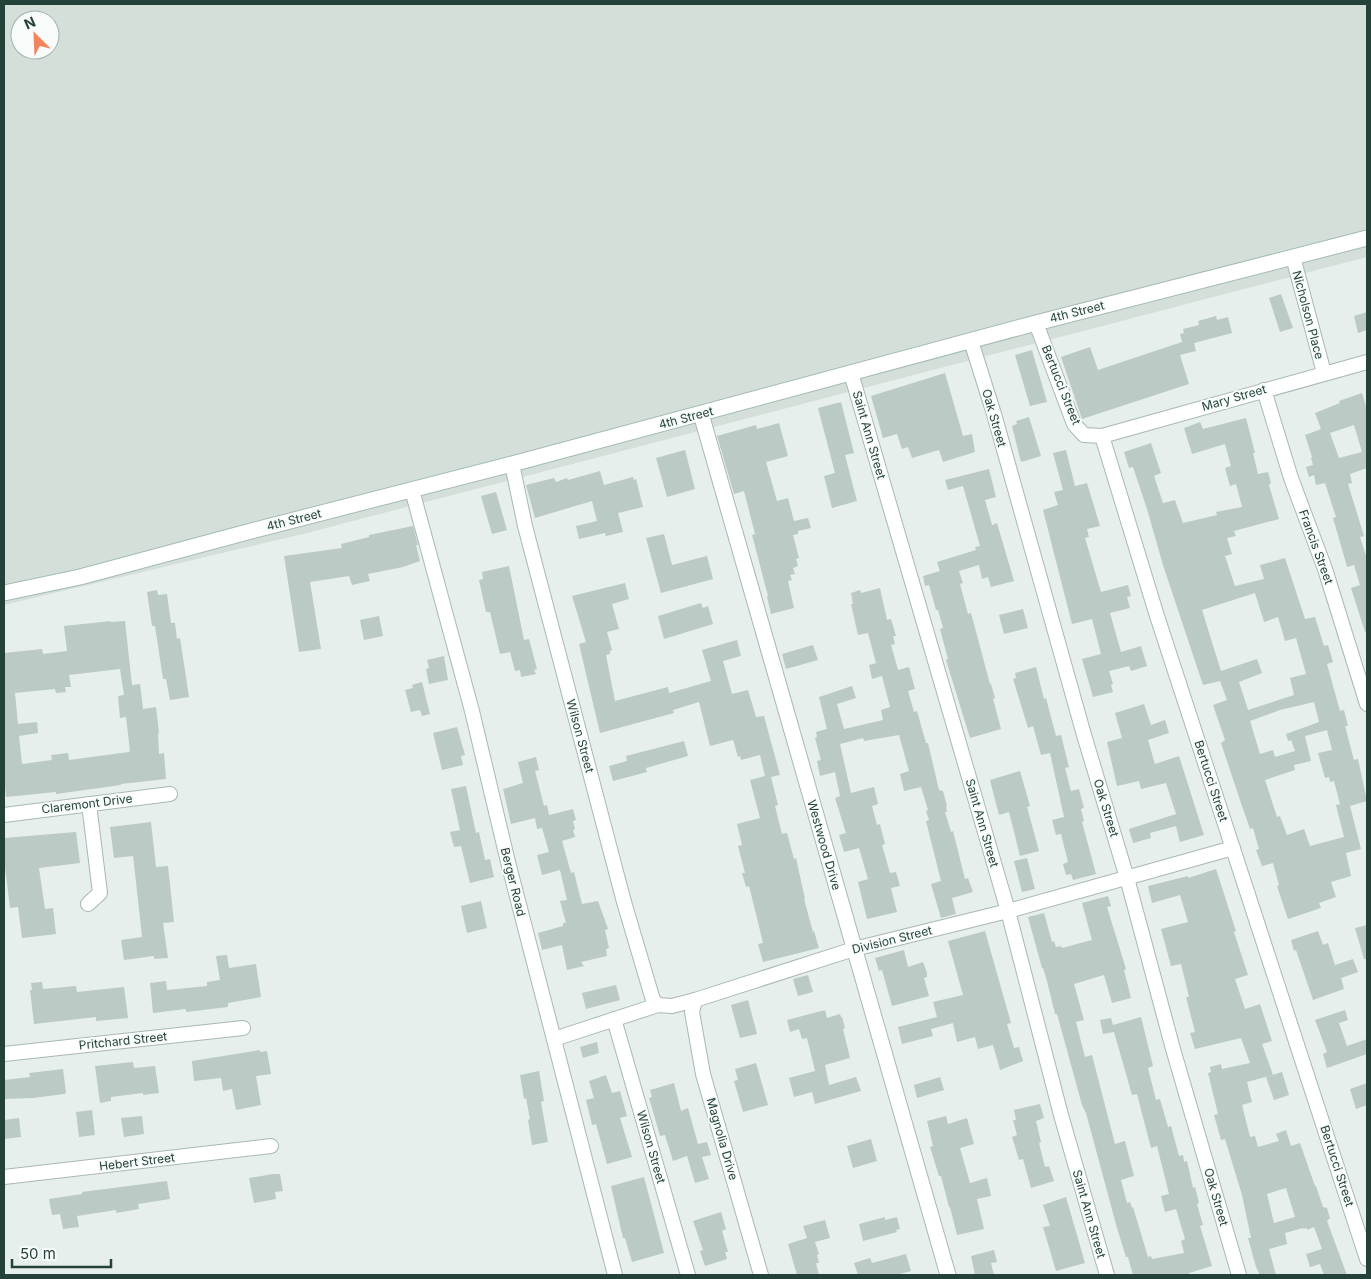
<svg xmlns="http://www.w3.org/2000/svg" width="1371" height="1279" font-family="Inter,sans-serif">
  <rect width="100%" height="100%" fill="#e6efeb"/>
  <!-- built -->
  <path fill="#d4dfda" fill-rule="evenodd" d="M4,4H1367V257L307,533L4,605ZM20,20H50V50H20Z"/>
  <!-- building -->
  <g fill="#bbcac4" fill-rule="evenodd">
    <polygon points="1281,294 1293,328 1280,332 1269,298"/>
    <polygon points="1367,312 1367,330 1358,333 1354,316"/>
    <polygon points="1216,316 1217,320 1228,317 1232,333 1194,343 1196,351 1180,355 1189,384 1082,419 1061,357 1090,347 1098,370 1182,342 1180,334 1184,333 1183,329 1199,325 1198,321"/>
    <polygon points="1032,350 1047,402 1030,406 1015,355"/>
    <polygon points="945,373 963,436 972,434 975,452 943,462 939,450 912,458 908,447 902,449 897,434 883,438 871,396"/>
    <path d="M1362,393L1367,410V468L1350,474L1352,483L1348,484L1364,536L1360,537L1367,559V631L1365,632L1351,588L1360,585L1354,565L1347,567L1346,563L1333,518L1336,517L1325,483L1316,485L1314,475L1309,477L1306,467L1313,465L1311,458L1312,457L1305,435L1321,429L1315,413L1340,403L1339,401ZM1354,425L1362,452L1339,458L1330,433Z"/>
    <polygon points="841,402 854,453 845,455 857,501 832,508 824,476 835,473 818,408"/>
    <polygon points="1029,417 1041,456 1021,462 1012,426 1017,424 1016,421"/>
    <path d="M1246,418L1255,453H1253L1258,474L1268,472L1271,483L1269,485L1279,519L1234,531L1236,536L1227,538L1232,554L1225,556L1235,586L1264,579L1260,565L1285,558L1305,619L1315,617L1324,646L1328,645L1333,662L1327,664L1340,711L1344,710L1348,726H1345L1354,760L1358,759L1367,801L1350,806L1361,849L1346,853L1351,876L1331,882L1336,897L1319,903L1321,908L1288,919L1277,886L1279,885L1273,863L1262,866L1256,850L1259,849L1253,828L1250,829L1242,806L1221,743L1225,740L1213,705L1227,700L1220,681L1203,685L1163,565L1147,509L1133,467L1129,468L1124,452L1151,443L1161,473L1154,476L1163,503L1175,500L1183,523L1217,515L1216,512L1242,507L1236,484L1230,486L1225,468L1231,466L1225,444L1192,454L1184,428L1200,422L1203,429ZM1255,593L1264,622L1278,617L1285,641L1296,638L1306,674L1290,678L1294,695L1248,710L1239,682L1262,673L1257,659L1221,671L1202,610ZM1314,702L1319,722L1286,734L1288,741L1291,740L1295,751L1275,757L1273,750L1260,754L1250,721L1280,710ZM1327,730L1332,750L1318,753L1325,778L1329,777L1330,782L1334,781L1340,804L1336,805L1344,837L1310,846L1304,829L1287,835L1280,816L1277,817L1265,780L1295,770L1294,765L1311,761L1305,736Z"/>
    <polygon points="779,423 788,456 766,462 777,501 788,498 794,521 808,518 811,528 798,531 798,534 793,535 799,558 796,559 798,566 793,568 795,574 790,575 792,580 788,581 794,608 771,614 767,597 768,596 752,535 755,534 744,491 734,494 717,436 756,425 757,429"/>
    <polygon points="685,450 695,489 667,497 656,458"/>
    <polygon points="1066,450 1075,486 1087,483 1100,526 1087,529 1089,537 1085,538 1101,592 1128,585 1131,596 1127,597 1130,608 1110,613 1121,652 1141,646 1147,666 1131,671 1129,666 1109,671 1113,684 1111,685 1113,692 1093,697 1082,659 1101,654 1092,619 1072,624 1043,510 1058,505 1054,492 1063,490 1053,453"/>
    <polygon points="989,469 996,497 985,500 992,525 997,523 1014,581 991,587 988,577 982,579 979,565 959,571 963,583 960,584 968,614 971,613 990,684 991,684 995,698 993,699 1001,729 970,738 946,660 948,659 940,629 943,628 938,610 936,610 929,585 925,586 923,576 940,571 937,562 976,550 975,547 980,546 963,486 948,490 945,480"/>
    <polygon points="600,471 604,485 633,477 634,480 636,479 643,507 618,513 623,532 606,536 605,533 579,539 576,526 597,521 592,501 535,518 526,485 554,478 556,482 567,478 568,480"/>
    <polygon points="496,492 507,530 492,534 481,496"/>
    <polygon points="413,526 418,545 416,545 420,561 403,567 368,574 370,581 352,585 349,576 310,582 321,649 299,652 284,556 342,548 341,544 369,537 369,535"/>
    <polygon points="664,534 672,565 707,556 713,579 661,593 646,538"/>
    <polygon points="509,566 524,640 529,639 537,669 534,670 536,674 521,677 520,670 515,671 510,652 500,654 490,612 486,612 479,580 483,579 482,572"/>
    <polygon points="625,583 629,599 612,604 619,629 607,632 612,650 610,651 610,654 606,655 615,701 668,687 669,693 711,681 702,650 737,640 741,656 723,661 732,694 748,690 756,717 764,716 780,775 771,777 778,805 775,806 782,834 787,833 794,859 796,858 805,899 804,899 813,932 814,931 819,948 763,962 758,944 763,943 757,918 749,886 746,887 742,873 745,873 738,846 742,845 737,824 760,818 750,780 765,776 760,755 741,760 740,756 738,757 733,740 710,746 699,702 673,710 674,713 600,733 579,644 586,642 572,596"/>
    <polygon points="880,588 887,620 891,619 896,636 893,636 895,644 891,645 898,670 909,667 915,689 908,691 914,712 917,711 926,743 928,743 939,790 943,791 947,806 946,807 947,812 945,812 951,832 953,831 965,879 968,878 973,892 952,898 956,914 941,918 931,884 941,881 926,821 929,820 926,811 928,810 921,787 904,791 900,774 909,771 899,735 864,741 863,738 840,744 851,793 874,787 878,804 872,806 877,825 880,824 885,844 882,845 890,873 896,872 900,886 891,888 897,912 867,919 858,882 868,879 859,848 844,852 839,835 846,833 835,798 840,796 835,772 820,776 817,761 821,760 815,738 817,737 816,732 827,729 819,697 852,686 856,698 837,704 844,729 883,720 881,710 890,707 882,676 872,679 869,665 876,663 868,633 858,635 851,604 853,604 851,593 860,590 861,593"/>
    <polygon points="157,590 158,595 167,594 171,623 175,623 177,639 180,638 189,697 170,700 166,679 163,679 155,626 152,626 147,592"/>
    <polygon points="701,603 703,608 708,606 713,624 664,639 658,616"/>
    <polygon points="1023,609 1028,628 1004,634 999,615"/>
    <polygon points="379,616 383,636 364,640 360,620"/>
    <path d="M111,621V622L125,621L132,685L140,684L143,709L156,707L159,733H158L159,754L164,753L166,779L121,784V785L56,794V792L6,797L4,778V653L42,649L43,654L67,651L64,626ZM120,669L124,695L118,696L120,718L126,717L130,751L129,752L69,760L68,753L51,755L52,760L22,764L19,736L38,733L37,722L18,724L15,693L55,689L56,693L66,692L65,687H71L69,675Z"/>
    <polygon points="813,645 818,660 786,669 782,654"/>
    <polygon points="444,656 448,680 429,684 426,669 429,668 427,660"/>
    <polygon points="1036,667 1044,699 1046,698 1056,736 1061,735 1069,767 1065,768 1071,791 1079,789 1084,808 1081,809 1084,821 1082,822 1096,874 1073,880 1071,874 1066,875 1063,864 1068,862 1061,834 1056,835 1052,820 1064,817 1050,753 1041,755 1033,726 1028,728 1013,679 1016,678 1015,673"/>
    <polygon points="422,682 430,714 422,716 420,710 411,712 405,690 413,688 412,685"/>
    <polygon points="1144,704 1151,725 1165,720 1169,733 1148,740 1155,764 1179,756 1204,835 1180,842 1176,826 1150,833 1151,838 1133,843 1129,829 1176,814 1166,783 1141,789 1139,781 1117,786 1107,742 1122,738 1115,713"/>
    <polygon points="457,727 465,755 461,756 463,765 442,770 433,733"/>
    <polygon points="684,741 688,756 646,768 647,772 613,781 609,766 627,761 626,756"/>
    <polygon points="536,757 539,770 535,771 544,806 547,805 549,815 573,809 576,820 573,821 575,829 573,830 575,837 562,841 571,873 574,872 582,904 598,901 608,929 605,930 609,948 606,949 607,956 581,962 584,966 567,970 562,945 542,950 538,933 563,926 563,923 566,923 560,901 567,900 560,870 542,875 537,855 549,852 542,828 537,829 535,818 511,824 503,789 523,783 518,762"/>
    <polygon points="1020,771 1030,806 1027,807 1039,851 1020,856 1009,812 999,815 990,780"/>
    <polygon points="466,786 476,833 479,832 485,860 490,859 494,877 470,883 461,846 454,847 450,832 460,830 451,789"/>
    <polygon points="151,822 156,867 168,866 174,922 163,923 168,958 154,959 154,956 124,960 121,940 142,937 138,900 133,856 114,858 110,827"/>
    <polygon points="76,832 80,863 39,868 45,909 53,908 56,934 22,938 18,907 10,908 5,867 4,867 4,838"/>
    <polygon points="1027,858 1035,889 1022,892 1014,861"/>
    <path d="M1216,869L1236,931L1234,932L1248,975L1235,979L1245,1009L1260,1004L1272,1041L1262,1044L1273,1075L1247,1082L1252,1102L1242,1105L1250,1137L1255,1136L1258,1147L1279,1141L1276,1134L1286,1130L1291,1146L1300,1143L1315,1186H1316L1323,1207L1327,1208L1330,1218L1327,1221L1347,1275H1324L1320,1264L1310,1267L1306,1254L1322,1249L1314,1227L1307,1230V1228L1303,1229V1228L1285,1233L1287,1244L1269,1249L1276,1275H1260L1256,1267L1248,1238H1251L1242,1195L1225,1139L1221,1140L1214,1115L1218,1114L1208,1073L1211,1072L1210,1067L1221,1064L1222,1069L1250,1063L1241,1038L1195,1049L1190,1033L1195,1032L1186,997H1189L1181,964L1171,966L1161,929L1188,922L1180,895L1152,903L1148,886L1188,876V878ZM1286,1188L1295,1217L1274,1223L1267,1194Z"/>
    <polygon points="1108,896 1111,906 1107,907 1126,969 1124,970 1131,998 1112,1003 1104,975 1074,984 1084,1020 1076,1022 1085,1057 1092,1055 1115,1144 1125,1141 1134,1176 1121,1180 1127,1203 1130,1202 1132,1208 1133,1207 1148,1257 1151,1256 1152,1259 1184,1253 1181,1241 1185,1239 1176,1209 1165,1212 1161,1196 1169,1194 1157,1146 1151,1148 1137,1094 1132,1095 1114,1032 1103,1034 1100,1020 1111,1018 1113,1025 1141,1017 1153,1066 1148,1068 1156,1100 1160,1099 1168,1127 1171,1126 1179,1156 1183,1155 1184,1162 1187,1161 1193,1188 1195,1187 1199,1203 1197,1204 1203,1225 1200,1226 1212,1266 1189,1273 1189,1275 1133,1275 1128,1257 1126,1257 1117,1228 1086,1113 1082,1105 1057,1014 1055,1014 1047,981 1043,968 1042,968 1028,917 1044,913 1052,942 1054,941 1056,947 1061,946 1062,948 1092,940 1082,903"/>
    <polygon points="481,901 487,928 467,933 461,906"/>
    <polygon points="1367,925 1367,959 1364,959 1355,928"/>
    <polygon points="985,931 1011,1023 1007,1024 1014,1048 1019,1047 1023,1061 1000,1070 993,1045 978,1049 975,1037 957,1042 953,1023 931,1029 933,1036 902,1044 898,1027 937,1017 933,1002 963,995 948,941"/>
    <polygon points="1318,931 1323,945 1328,943 1335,965 1353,959 1358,972 1341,978 1344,989 1313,1000 1296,950 1294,951 1291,940"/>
    <polygon points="904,950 908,967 923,962 927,973 927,977 924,978 929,996 892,1006 882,970 879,971 875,958"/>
    <polygon points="227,955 229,968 256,964 261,997 228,1003 228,1007 186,1012 186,1009 153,1013 150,983 166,981 167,990 207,986 207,982 220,980 216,956"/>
    <polygon points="808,975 813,992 798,996 793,979"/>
    <polygon points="42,982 43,989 76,986 77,992 124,987 128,1018 96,1021 96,1017 34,1024 30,990 32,990 31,983"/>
    <polygon points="616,985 620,1000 586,1009 582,993"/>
    <polygon points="748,1000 757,1034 740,1038 731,1005"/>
    <polygon points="825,1010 827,1018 840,1014 841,1017 842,1017 845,1028 843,1029 850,1058 825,1065 829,1085 856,1077 861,1091 815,1104 812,1092 794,1097 789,1078 815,1071 807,1038 802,1039 799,1029 790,1032 787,1020"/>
    <polygon points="1345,1010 1348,1020 1339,1023 1347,1046 1367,1039 1367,1054 1327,1068 1323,1054 1327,1052 1315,1020"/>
    <polygon points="597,1042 599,1053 583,1058 580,1047"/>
    <polygon points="260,1050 260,1052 267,1051 271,1074 256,1076 261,1105 236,1110 232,1089 223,1091 221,1078 194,1081 192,1061"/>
    <polygon points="133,1062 134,1068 155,1066 159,1093 143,1095 143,1093 111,1097 111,1101 100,1103 95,1066"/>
    <polygon points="756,1063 768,1105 743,1112 734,1081 738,1080 735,1069"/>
    <polygon points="63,1069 66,1093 64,1094 33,1098 4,1099 4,1080 30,1077 29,1073"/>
    <polygon points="539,1071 544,1101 541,1102 548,1142 532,1145 528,1120 530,1119 526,1098 524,1099 520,1075"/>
    <polygon points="1282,1072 1289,1095 1274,1100 1266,1077"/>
    <polygon points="606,1075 612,1093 620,1091 627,1116 620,1118 632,1157 607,1164 596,1124 592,1125 586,1100 594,1098 589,1081"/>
    <polygon points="940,1077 944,1090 917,1098 914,1085"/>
    <polygon points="674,1083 681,1111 688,1108 698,1144 707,1142 711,1155 702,1157 709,1179 695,1183 687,1156 673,1161 665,1135 660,1136 649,1098 652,1097 650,1090"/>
    <polygon points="1367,1083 1367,1105 1356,1109 1350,1089"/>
    <polygon points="1040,1104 1044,1118 1036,1121 1041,1142 1039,1143 1045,1167 1049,1166 1054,1181 1031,1188 1023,1159 1019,1160 1012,1137 1017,1135 1013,1120 1016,1120 1014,1110"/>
    <polygon points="92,1110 95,1135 79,1137 76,1112"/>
    <polygon points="142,1116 144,1134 124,1137 121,1118"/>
    <polygon points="946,1116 948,1124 967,1118 974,1144 960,1148 970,1183 987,1178 991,1196 977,1199 984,1229 957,1235 950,1207 949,1207 941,1176 939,1176 930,1147 933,1146 927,1121"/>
    <polygon points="19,1118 21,1137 4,1139 4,1120"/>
    <polygon points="871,1139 877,1161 853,1168 847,1146"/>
    <polygon points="273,1174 280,1174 283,1191 275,1192 276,1199 254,1203 249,1178"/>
    <polygon points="644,1177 664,1253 632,1262 625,1238 623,1238 611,1186"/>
    <polygon points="167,1181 170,1199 138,1204 139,1209 116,1213 116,1210 77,1216 79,1227 63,1229 60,1214 52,1215 49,1199 82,1194 82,1192"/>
    <polygon points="1066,1197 1085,1263 1056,1271 1043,1227 1050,1226 1043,1205"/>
    <polygon points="721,1212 726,1229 722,1231 728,1252 725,1252 727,1259 705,1266 700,1251 703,1250 693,1221"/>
    <polygon points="885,1217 885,1220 897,1217 900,1229 896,1230 897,1232 863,1241 859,1224"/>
    <polygon points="825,1220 830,1238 815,1242 819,1254 817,1255 819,1263 816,1263 819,1275 797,1275 788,1244 807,1238 803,1226"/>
    <polygon points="994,1250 997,1262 991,1263 994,1275 975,1275 971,1256"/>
    <polygon points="906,1254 911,1271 896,1275 858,1275 854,1263 870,1258 872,1263"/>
  </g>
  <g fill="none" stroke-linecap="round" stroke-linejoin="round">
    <defs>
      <g id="minor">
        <polyline points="1293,257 1324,373"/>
        <polyline points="1036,323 1074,424 1084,435 1102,436 1367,362"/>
        <polyline points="971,341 994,414 1084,735 1127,878 1173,1049 1239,1275"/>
        <polyline points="851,373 1008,911 1061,1115 1107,1275"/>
        <polyline points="1264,390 1291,478 1325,569 1367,704"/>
        <polyline points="1102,436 1157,616 1367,1259"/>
        <polyline points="512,464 525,526 624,902 653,1000 658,1005"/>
        <polyline points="412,490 472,711 508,862 615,1275"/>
        <polyline points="4,815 170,794"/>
        <polyline points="88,904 100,893 89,804"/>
        <polyline points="695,1000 692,1012 703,1074 761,1275"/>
        <polyline points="614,1019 688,1275"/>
        <polyline points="554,1039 658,1005 672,1006 695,1000 854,949 1008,911 1233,848"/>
        <polyline points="4,1054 243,1028"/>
        <polyline points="4,1177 271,1146"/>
      </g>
      <polyline id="tertiary" points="701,414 948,1275"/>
      <polyline id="secondary" points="4,593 80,577 255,530 512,464 1036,323 1367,238"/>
    </defs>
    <!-- minor casing -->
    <use href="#minor" stroke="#a8b8b2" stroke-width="16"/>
    <!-- tertiary casing -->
    <use href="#tertiary" stroke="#a8b8b2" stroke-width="17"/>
    <!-- secondary casing -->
    <use href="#secondary" stroke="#a4bbb3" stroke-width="17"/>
    <!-- minor -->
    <use href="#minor" stroke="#fff" stroke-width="14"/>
    <!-- tertiary -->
    <use href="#tertiary" stroke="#fff" stroke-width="15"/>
    <!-- secondary -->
    <use href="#secondary" stroke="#fff" stroke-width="15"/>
  </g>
  <g text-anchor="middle" stroke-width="4" stroke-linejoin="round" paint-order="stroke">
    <!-- street labels -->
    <g font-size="12" fill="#24423a" stroke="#f7fbf9">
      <text transform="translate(1077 312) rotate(-14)" y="4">4th Street</text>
      <text transform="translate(1308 315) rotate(75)" y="4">Nicholson Place</text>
      <text transform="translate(1061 385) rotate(68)" y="4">Bertucci Street</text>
      <text transform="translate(1234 398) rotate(-16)" y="4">Mary Street</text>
      <text transform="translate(686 418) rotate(-15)" y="4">4th Street</text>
      <text transform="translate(994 418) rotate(74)" y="4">Oak Street</text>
      <text transform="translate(869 435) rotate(74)" y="4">Saint Ann Street</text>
      <text transform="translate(294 520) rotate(-14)" y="4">4th Street</text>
      <text transform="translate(1316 547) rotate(70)" y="4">Francis Street</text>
      <text transform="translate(580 736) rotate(75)" y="4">Wilson Street</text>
      <text transform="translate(1211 781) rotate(72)" y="4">Bertucci Street</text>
      <text transform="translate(87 804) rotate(-7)" y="4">Claremont Drive</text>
      <text transform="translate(1106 808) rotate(73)" y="4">Oak Street</text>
      <text transform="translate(982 823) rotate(74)" y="4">Saint Ann Street</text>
      <text transform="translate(824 845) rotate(74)" y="4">Westwood Drive</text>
      <text transform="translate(513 882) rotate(76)" y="4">Berger Road</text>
      <text transform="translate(892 940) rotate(-14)" y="4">Division Street</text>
      <text transform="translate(123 1041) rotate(-6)" y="4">Pritchard Street</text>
      <text transform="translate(722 1139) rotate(74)" y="4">Magnolia Drive</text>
      <text transform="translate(651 1147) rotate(74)" y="4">Wilson Street</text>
      <text transform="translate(137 1162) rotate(-7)" y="4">Hebert Street</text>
      <text transform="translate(1337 1166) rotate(72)" y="4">Bertucci Street</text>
      <text transform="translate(1216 1197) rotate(74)" y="4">Oak Street</text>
      <text transform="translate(1089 1214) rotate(74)" y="4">Saint Ann Street</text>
    </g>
  </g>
  <!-- border -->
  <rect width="1371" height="1279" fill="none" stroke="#24423a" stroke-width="10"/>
  <!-- north arrow -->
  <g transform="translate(35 35) rotate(336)"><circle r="24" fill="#f7fbf9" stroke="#a3b1ad"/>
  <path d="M0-4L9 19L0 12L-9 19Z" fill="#f4845f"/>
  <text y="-8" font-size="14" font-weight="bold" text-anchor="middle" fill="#24423a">N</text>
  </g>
  <!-- scale -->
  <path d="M12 1259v8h99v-8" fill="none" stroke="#24423a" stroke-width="2.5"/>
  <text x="20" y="1259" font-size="15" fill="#24423a" stroke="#f7fbf9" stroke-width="4" paint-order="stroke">50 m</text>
</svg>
